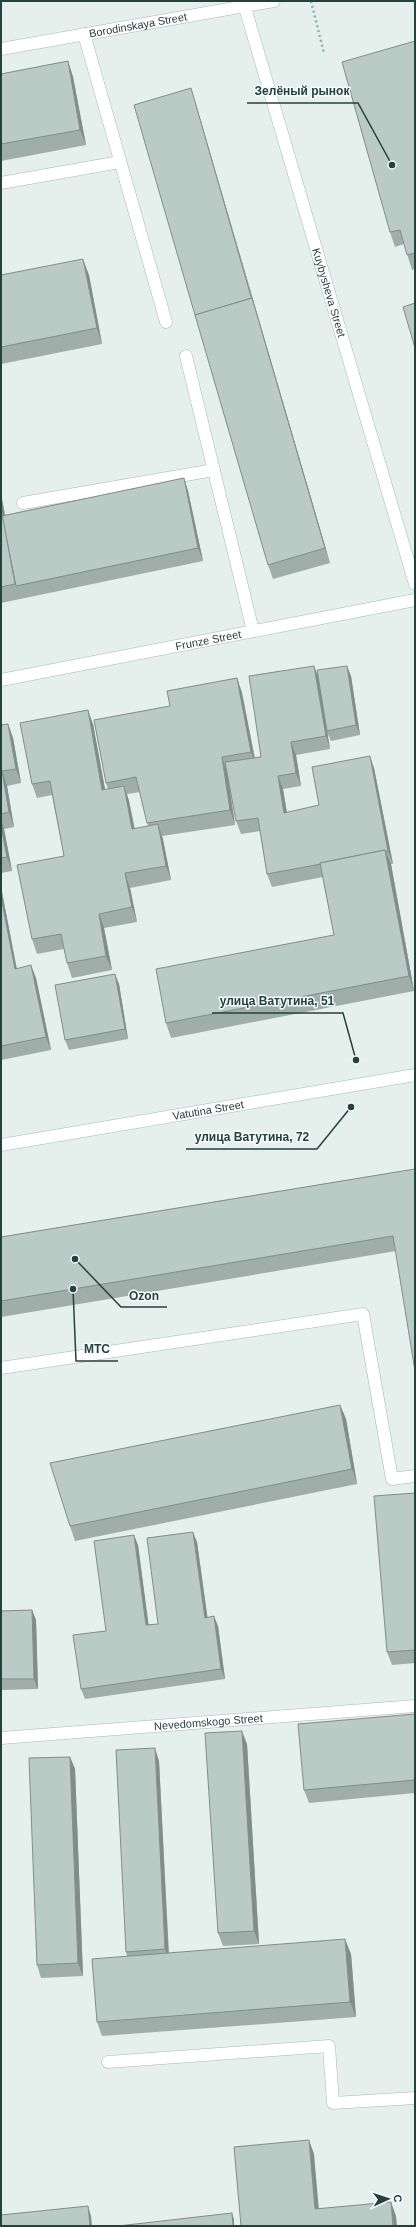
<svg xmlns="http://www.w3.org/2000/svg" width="416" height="2227" font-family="Helvetica,sans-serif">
  <rect width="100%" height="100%" fill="#e5efec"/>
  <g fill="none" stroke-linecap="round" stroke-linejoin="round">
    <defs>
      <g id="lane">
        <polyline points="84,34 166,322"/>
        <polyline points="1,183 120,162"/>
        <polyline points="186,356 253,631"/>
        <polyline points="23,503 214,470"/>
        <polyline points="1,1368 363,1314 392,1479 415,1476"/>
        <polyline points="108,2062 329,2046 333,2103 415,2098"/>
      </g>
      <g id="street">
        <path id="s1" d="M1,49L274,1"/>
        <path id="s2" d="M1,680L415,600"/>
        <path id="s3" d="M1,1738L415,1706"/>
      </g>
      <g id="secondary">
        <path id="s4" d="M243,1L415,584"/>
        <path id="s5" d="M1,1145L415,1075"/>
      </g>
    </defs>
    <!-- lane casing -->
    <use href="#lane" stroke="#a7b8b4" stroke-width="13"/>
    <!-- street casing -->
    <use href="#street" stroke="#a7b8b4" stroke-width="13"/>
    <!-- secondary casing -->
    <use href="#secondary" stroke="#a3bbb5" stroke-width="13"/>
    <!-- path -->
    <polyline stroke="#84b3ab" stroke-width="2.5" stroke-dasharray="2 3" stroke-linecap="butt" points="311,1 324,53"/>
    <!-- lane -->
    <use href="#lane" stroke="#fff" stroke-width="12"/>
    <!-- street -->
    <use href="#street" stroke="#fff" stroke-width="12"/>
    <!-- secondary -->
    <use href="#secondary" stroke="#fff" stroke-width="12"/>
  </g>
  <!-- wall -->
  <g fill="#a0aea9" fill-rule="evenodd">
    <polygon points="415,41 415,269 412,270 404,244 395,247 390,232"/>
    <polygon points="68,61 73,77 86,145 1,161 1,74"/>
    <polygon points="195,101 330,563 273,579 268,565"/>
    <polygon points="1,275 89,275 102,344 1,364"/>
    <polygon points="184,478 188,491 203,561 1,603 1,494 5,515"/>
    <path d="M317,674L351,676L360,735L331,741L327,732L330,749L296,755L301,786L283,789L287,813L319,805L374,768L393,864H391L414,991L171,1038L166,1023L334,935L323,877L272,887L267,874L260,831L241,834L236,821L229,785L235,825L162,836L171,880L130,888L137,922L104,928L112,970L72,978L67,963L64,949L37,954L32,939L64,856L52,795L37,798L32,784L93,724L105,790L108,789L106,783L170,706L237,678L242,693L255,758L261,757ZM140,792L148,826L135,829L129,801L127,794Z"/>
    <polygon points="8,724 13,738 21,783 7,786 14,827 4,829 12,871 1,873 1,725"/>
    <polygon points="1,889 2,892 17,969 36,978 51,1050 1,1060"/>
    <polygon points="119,984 128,1039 69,1050 65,1040"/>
    <polygon points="415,1169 396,1251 1,1317 1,1237"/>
    <polygon points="340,1405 346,1419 357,1484 75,1541 70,1526"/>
    <polygon points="415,1493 415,1663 392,1665 387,1652"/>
    <polygon points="197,1542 207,1617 218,1626 225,1679 85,1699 81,1689 106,1631 138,1545 148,1625 158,1624"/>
    <polygon points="32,1610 36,1620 38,1689 1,1690 1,1611"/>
    <polygon points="415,1714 415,1793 309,1803 304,1790"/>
    <polygon points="247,1744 259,1944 223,1946 218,1933"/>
    <polygon points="70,1757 75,1769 83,1976 41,1978 37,1965"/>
    <polygon points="159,1761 169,1953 351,1954 356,2017 102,2036 97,2022 127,1956 126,1952"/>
  </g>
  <!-- shaded-wall -->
  <g fill="#828d8a">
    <polygon points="68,61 73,77 86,145 80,130"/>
    <polygon points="191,88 195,101 330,563 325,548"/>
    <polygon points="83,259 89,275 102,344 97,328"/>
    <polygon points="184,478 188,491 203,561 198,548"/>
    <polygon points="1,494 18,585 1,508"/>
    <polygon points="314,666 319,679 330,749 326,736"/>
    <polygon points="347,666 351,676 360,735 356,725"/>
    <polygon points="237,678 242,693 256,766 251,752"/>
    <polygon points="88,710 93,724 108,805 102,790"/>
    <polygon points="8,724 13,738 21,783 16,769"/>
    <polygon points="291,742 296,755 301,786 296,773"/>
    <polygon points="370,756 374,768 393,864 388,851"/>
    <polygon points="222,757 227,772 235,825 230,810"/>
    <polygon points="2,771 7,786 14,827 9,812"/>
    <polygon points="278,776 283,789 289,826 284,813"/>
    <polygon points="124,786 129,801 137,844 132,829"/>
    <polygon points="1,820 4,829 12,871 7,857 1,826"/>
    <polygon points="158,824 163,839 171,880 166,866"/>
    <polygon points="385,850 391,864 414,991 409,976"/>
    <polygon points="125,873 130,888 137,922 132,907"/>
    <polygon points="1,889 2,892 19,982 15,969 1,897"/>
    <polygon points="99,914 104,928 112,970 106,956"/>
    <polygon points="31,965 36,978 51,1050 46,1037"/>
    <polygon points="115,974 119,984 128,1039 125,1029"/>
    <polygon points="340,1405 346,1419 357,1484 352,1469"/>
    <polygon points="193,1532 197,1542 209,1628 205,1618"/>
    <polygon points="134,1535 138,1545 150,1635 146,1625"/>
    <polygon points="32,1610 36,1620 38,1689 34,1679"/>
    <polygon points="214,1616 218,1626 225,1679 221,1669"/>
    <polygon points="242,1731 247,1744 259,1944 254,1931"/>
    <polygon points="155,1748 159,1761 169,1962 165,1949"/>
    <polygon points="70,1757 75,1769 83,1976 78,1963"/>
    <polygon points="345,1939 351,1954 356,2017 350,2002"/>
    <polygon points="309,2140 314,2154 320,2223 315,2209"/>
    <polygon points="391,2202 396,2216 397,2226 393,2226"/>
    <polygon points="88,2206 91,2216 92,2226 90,2226"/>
    <polygon points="232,2213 234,2219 234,2226 233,2226"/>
  </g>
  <!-- building -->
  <g fill="#bacac5" stroke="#828d8a">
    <polygon points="415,41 415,253 407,255 400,230 390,232 342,62"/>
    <polygon points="68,61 80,130 1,144 1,74"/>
    <polygon points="191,88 252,300 252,298 195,315 134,105"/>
    <polygon points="83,259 97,328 1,347 1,275"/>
    <polygon points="252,298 325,548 268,565 195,315"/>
    <polygon points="415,303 415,348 403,307"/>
    <polygon points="184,478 198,548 16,586 2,516"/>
    <polygon points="1,508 15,584 1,587"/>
    <polygon points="314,666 326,736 291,742 296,773 278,776 284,813 319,805 312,767 370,756 388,851 386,852 385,850 320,863 321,864 267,874 258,818 236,821 225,762 261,757 249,676"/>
    <polygon points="347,666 356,725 327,731 317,670"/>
    <polygon points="237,678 251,752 222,757 230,810 147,823 136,777 106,783 94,720 170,706 167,691"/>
    <polygon points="88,710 102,790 124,786 132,829 158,824 166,866 125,873 132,907 99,914 106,956 67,963 61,934 32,939 17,865 64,856 50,781 32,784 20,723"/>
    <polygon points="8,724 16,769 2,771 9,812 1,814 1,725"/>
    <polygon points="1,826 7,857 1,858"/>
    <polygon points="385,850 409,976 166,1023 156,969 334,935 320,863"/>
    <polygon points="1,897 15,969 31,965 46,1037 1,1046"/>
    <polygon points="115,974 125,1029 65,1040 55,985"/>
    <polygon points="415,1169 415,1371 393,1236 1,1301 1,1237"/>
    <polygon points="340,1405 352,1469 70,1526 50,1463"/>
    <polygon points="415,1493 415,1650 387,1652 374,1496"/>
    <polygon points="193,1532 205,1618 214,1616 221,1669 81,1689 73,1635 106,1631 94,1541 134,1535 146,1625 158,1624 147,1538"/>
    <polygon points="32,1610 34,1679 1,1679 1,1611"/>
    <polygon points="415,1714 415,1780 304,1790 298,1724"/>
    <polygon points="242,1731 254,1931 218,1933 205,1733"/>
    <polygon points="155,1748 165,1949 126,1952 116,1750"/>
    <polygon points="70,1757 78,1963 37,1965 29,1758"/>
    <polygon points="345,1939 350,2002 97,2022 92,1959"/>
    <polygon points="309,2140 315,2209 391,2202 393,2226 241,2226 234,2147"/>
    <polygon points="88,2206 90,2226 1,2226 1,2215"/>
    <polygon points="232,2213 233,2226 118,2226"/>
  </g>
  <g text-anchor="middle" stroke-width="3" stroke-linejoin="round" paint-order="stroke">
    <!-- street labels -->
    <g font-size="11" fill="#23423d" stroke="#f6fbf9">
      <text dy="4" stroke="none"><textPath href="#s1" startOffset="139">Borodinskaya Street</textPath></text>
      <text dy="4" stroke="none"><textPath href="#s4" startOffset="304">Kuybysheva Street</textPath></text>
      <text dy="4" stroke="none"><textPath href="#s2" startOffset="211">Frunze Street</textPath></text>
      <text dy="4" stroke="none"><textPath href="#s5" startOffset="210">Vatutina Street</textPath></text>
      <text dy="4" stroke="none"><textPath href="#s3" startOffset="208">Nevedomskogo Street</textPath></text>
    </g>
  </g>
  <!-- callouts -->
  <path fill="none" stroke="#23423d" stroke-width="1.5" d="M392 165L358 103H247M356 1060L343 1013H212M351 1107L317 1149H186M75 1259L121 1307H167M73 1289L76 1361H118"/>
  <g fill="#23423d" stroke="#f6fbf9" stroke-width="1.5">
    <circle cx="392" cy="165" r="4"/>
    <circle cx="356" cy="1060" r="4"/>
    <circle cx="351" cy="1107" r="4"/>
    <circle cx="75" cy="1259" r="4"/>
    <circle cx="73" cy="1289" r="4"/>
  </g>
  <g font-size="12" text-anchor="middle" font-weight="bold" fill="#23423d" stroke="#f6fbf9" stroke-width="3" stroke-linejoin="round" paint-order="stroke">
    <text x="302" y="95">Зелёный рынок</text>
    <text x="277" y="1005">улица Ватутина, 51</text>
    <text x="252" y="1141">улица Ватутина, 72</text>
    <text x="144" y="1300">Ozon</text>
    <text x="97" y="1353">МТС</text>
  </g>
  <!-- border -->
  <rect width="416" height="2227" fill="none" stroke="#23423d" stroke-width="4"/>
  <!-- north arrow -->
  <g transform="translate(388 2199) rotate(87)" stroke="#f6fbf9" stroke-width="3" paint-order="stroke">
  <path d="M0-3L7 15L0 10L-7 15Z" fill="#23423d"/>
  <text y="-6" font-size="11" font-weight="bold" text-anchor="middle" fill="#23423d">С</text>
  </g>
</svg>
